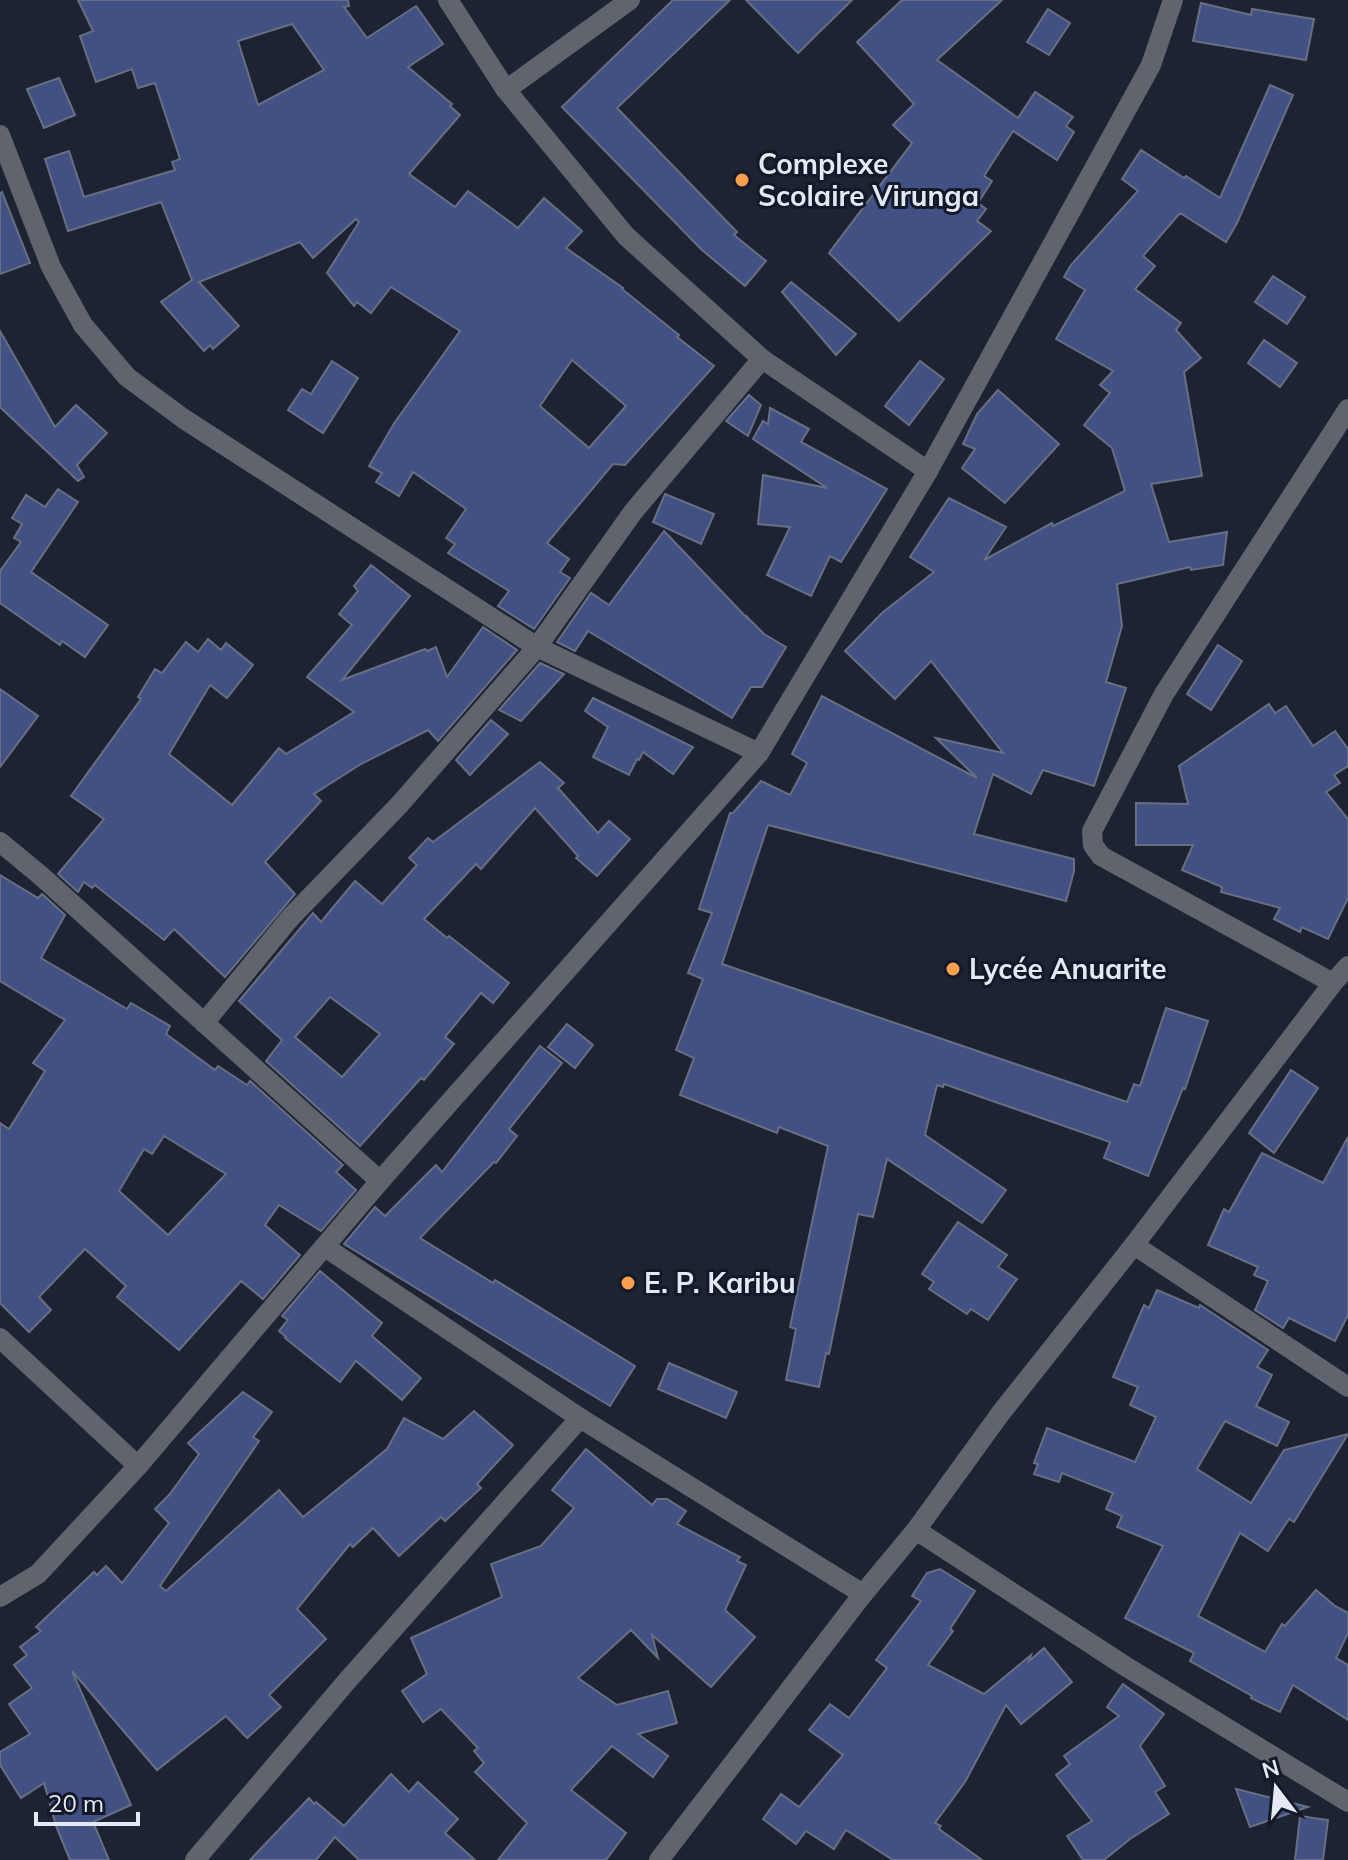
<svg xmlns="http://www.w3.org/2000/svg" width="1348" height="1860" font-family="Mulish,sans-serif">
  <rect width="100%" height="100%" fill="#1d2333"/>
  <!-- building -->
  <g fill="#415184" stroke="#686f82" stroke-width="2" fill-rule="evenodd">
    <path d="M78,0H348L349,6L344,7L367,38L416,6L443,44L408,67L452,104L450,106L460,115L409,174L455,207L468,191L518,228L544,198L582,231L566,248L623,288L622,289L679,335L677,337L714,366L625,465L613,464L547,543L569,559L560,572L570,578L534,629L498,606L509,591L448,553L455,544L446,538L466,509L413,472L399,496L376,482L382,473L369,466L395,422L460,331L391,287L371,313L357,302L354,306L327,273L359,222L356,219L313,258L300,242L199,282L239,326L213,349L210,345L204,351L161,302L192,280L161,202L68,231L45,159L69,151L84,197L175,170L172,162L180,159L155,83L138,88L132,69L96,82L80,36L93,31ZM292,24L324,70L258,105L238,41ZM572,360L626,406L589,448L540,406Z"/>
    <polygon points="673,0 730,0 617,108 737,232 734,235 766,261 745,286 702,250 562,107"/>
    <polygon points="746,0 852,0 798,53"/>
    <polygon points="902,0 1002,0 937,60 1018,118 1035,92 1073,117 1066,126 1074,132 1057,160 1013,131 984,176 992,181 978,203 986,209 977,221 991,231 899,321 829,253 912,143 893,125 914,104 857,42"/>
    <polygon points="1201,3 1251,15 1252,9 1314,19 1306,60 1193,41"/>
    <polygon points="1048,9 1070,23 1049,55 1027,42"/>
    <polygon points="59,78 75,115 44,128 27,89"/>
    <polygon points="1270,85 1293,95 1237,223 1226,242 1180,213 1143,256 1155,266 1135,289 1181,323 1176,330 1201,358 1184,372 1202,476 1151,484 1169,542 1227,532 1223,565 1191,570 1190,567 1117,584 1122,626 1106,682 1126,688 1094,786 1043,770 1031,794 993,774 974,834 1074,859 1074,871 1066,901 768,825 722,964 1127,1102 1134,1084 1140,1086 1166,1008 1208,1021 1185,1089 1183,1088 1148,1176 1104,1158 1110,1142 944,1084 943,1087 937,1085 925,1135 1006,1190 982,1223 887,1159 873,1217 858,1214 829,1354 826,1353 819,1387 786,1380 796,1329 790,1327 828,1146 779,1127 777,1133 680,1095 694,1058 676,1050 703,979 688,973 712,913 699,909 730,813 733,813 761,781 790,795 807,763 792,754 822,696 977,778 936,738 1003,753 931,661 895,699 845,651 882,613 934,572 910,557 949,498 1006,527 984,560 1052,523 1053,526 1125,491 1112,448 1084,425 1110,393 1100,385 1113,371 1056,339 1085,290 1064,277 1071,265 1138,191 1122,179 1141,150 1184,178 1186,176 1220,198"/>
    <polygon points="2,192 30,263 0,274 0,193"/>
    <polygon points="1273,276 1305,297 1287,324 1255,302"/>
    <polygon points="791,282 856,334 836,355 782,292"/>
    <polygon points="0,331 55,427 76,405 107,433 77,465 84,477 78,481 0,407"/>
    <polygon points="1264,340 1297,363 1280,387 1248,363"/>
    <polygon points="332,361 358,378 323,433 288,410 302,389 311,394"/>
    <polygon points="920,361 944,379 909,425 885,406"/>
    <polygon points="998,390 1059,444 1005,503 962,468 975,449 963,444 977,414"/>
    <polygon points="749,395 761,405 748,436 726,421"/>
    <polygon points="770,408 809,429 801,442 887,489 841,562 830,556 811,596 767,575 790,527 758,524 763,475 827,488 753,439 763,421 768,424"/>
    <polygon points="58,489 78,502 31,572 108,625 85,657 62,641 60,645 0,603 0,571 21,542 14,538 22,524 12,518 26,495 45,507"/>
    <polygon points="665,494 714,514 701,544 653,522"/>
    <polygon points="664,531 747,618 747,617 764,634 786,647 762,687 751,687 732,718 588,631 575,651 557,642 591,593 609,605"/>
    <polygon points="371,565 410,596 342,680 425,649 427,651 436,647 447,677 483,627 517,650 438,741 428,730 361,764 314,794 321,801 265,862 295,894 225,977 174,929 164,940 95,885 92,888 84,882 78,892 58,874 104,819 71,796 141,699 138,697 155,669 162,673 186,642 198,652 208,639 221,650 226,643 253,665 227,698 210,685 169,754 232,805 279,748 286,754 354,712 307,677 352,625 339,614 358,591 354,586"/>
    <polygon points="1218,645 1242,661 1211,710 1187,694"/>
    <polygon points="540,663 564,674 521,721 499,710"/>
    <polygon points="0,689 38,716 0,767"/>
    <polygon points="593,698 640,721 693,747 673,774 643,752 639,760 637,759 629,775 593,757 608,727 585,711"/>
    <polygon points="1269,704 1275,713 1286,706 1313,746 1335,731 1348,749 1348,766 1334,775 1340,783 1326,792 1348,819 1348,898 1328,939 1302,927 1300,932 1274,919 1280,908 1221,892 1222,887 1182,870 1193,845 1136,845 1136,803 1188,804 1179,766"/>
    <polygon points="491,720 508,734 470,775 456,760"/>
    <path d="M540,762L564,783L558,788L598,833L609,821L630,839L597,876L576,858L578,856L535,808L481,869L476,864L424,919L447,938L449,936L509,983L493,1003L481,993L445,1037L454,1044L424,1080L421,1078L360,1146L266,1061L282,1040L239,1001L313,913L321,922L355,881L382,904L417,865L409,858L428,838L433,842ZM330,997L380,1034L342,1077L295,1037Z"/>
    <path d="M0,875L38,898L42,894L65,915L41,958L127,1009L131,1003L170,1026L166,1034L215,1070L218,1066L247,1085L250,1081L343,1165L336,1172L356,1190L321,1231L279,1205L265,1225L300,1255L263,1299L241,1281L179,1350L117,1297L126,1286L85,1249L39,1297L51,1310L29,1332L0,1303V1123L9,1129L45,1071L33,1063L65,1020L0,981ZM164,1136L226,1174L168,1235L119,1191L144,1149L152,1154Z"/>
    <polygon points="567,1024 593,1045 575,1068 548,1047"/>
    <polygon points="540,1046 562,1063 509,1129 517,1136 496,1163 494,1162 420,1238 493,1283 495,1280 635,1366 610,1406 344,1244 375,1207 385,1216 436,1165 442,1172"/>
    <polygon points="1291,1070 1318,1088 1274,1153 1249,1133"/>
    <polygon points="1348,1137 1348,1315 1335,1341 1289,1318 1283,1328 1255,1310 1268,1281 1254,1275 1258,1267 1208,1245 1224,1209 1229,1212 1262,1153 1323,1183"/>
    <polygon points="958,1222 1007,1255 998,1267 1017,1279 988,1320 971,1309 967,1314 929,1289 934,1282 922,1274"/>
    <polygon points="320,1271 382,1323 372,1336 421,1378 402,1400 356,1361 340,1382 285,1338 286,1337 279,1331 288,1320 282,1316"/>
    <polygon points="1157,1290 1199,1308 1200,1305 1268,1350 1257,1367 1272,1375 1256,1406 1289,1422 1277,1446 1225,1421 1197,1469 1251,1503 1284,1450 1348,1434 1294,1522 1289,1519 1268,1551 1240,1533 1198,1616 1265,1652 1282,1624 1285,1626 1316,1590 1335,1606 1348,1613 1348,1633 1336,1658 1348,1665 1348,1720 1293,1685 1280,1712 1251,1698 1252,1696 1190,1661 1194,1653 1125,1618 1163,1546 1117,1527 1122,1516 1106,1509 1113,1493 1062,1473 1059,1482 1034,1474 1038,1464 1034,1463 1047,1428 1135,1462 1156,1417 1130,1405 1138,1387 1113,1377 1144,1305 1149,1308"/>
    <polygon points="669,1363 737,1392 726,1418 658,1389"/>
    <polygon points="243,1392 272,1412 253,1437 259,1441 160,1586 166,1591 279,1490 303,1517 387,1449 404,1418 443,1439 474,1411 513,1445 477,1484 481,1488 445,1521 441,1517 399,1556 373,1528 353,1547 350,1544 297,1609 326,1639 269,1695 281,1707 247,1738 226,1716 157,1770 72,1671 131,1805 93,1822 109,1860 70,1860 56,1826 44,1783 21,1798 0,1765 0,1752 30,1734 9,1704 32,1688 14,1665 27,1655 20,1647 41,1631 36,1627 94,1572 97,1575 106,1566 122,1583 169,1523 155,1509 169,1495 199,1454 188,1443"/>
    <polygon points="586,1449 652,1505 657,1499 667,1499 686,1511 677,1524 740,1557 737,1561 746,1565 725,1610 755,1637 711,1687 652,1635 658,1658 631,1630 578,1678 617,1705 668,1691 677,1723 638,1734 668,1756 653,1777 612,1746 571,1790 626,1833 606,1860 498,1860 527,1823 475,1772 484,1763 474,1751 478,1748 441,1709 423,1722 402,1691 427,1674 411,1638 502,1597 491,1564 541,1546 574,1508 552,1490"/>
    <polygon points="940,1569 975,1591 950,1629 953,1631 928,1665 984,1694 1031,1655 1029,1661 1044,1648 1072,1682 1021,1724 1006,1705 965,1782 935,1823 941,1826 939,1829 982,1860 893,1860 846,1830 834,1849 806,1831 796,1844 763,1819 781,1794 799,1807 843,1755 809,1730 830,1704 849,1718 887,1668 876,1660 921,1601 912,1596 927,1573"/>
    <polygon points="1123,1684 1164,1714 1140,1746 1165,1786 1155,1792 1169,1814 1130,1839 1104,1860 1083,1860 1067,1836 1092,1821 1056,1775 1070,1764 1064,1756 1119,1716 1107,1707"/>
    <polygon points="391,1774 409,1792 418,1782 458,1819 445,1833 475,1860 359,1860 335,1837 316,1860 250,1860 309,1798 314,1804 316,1802 344,1826"/>
    <polygon points="1236,1789 1308,1807 1250,1827"/>
    <polygon points="1300,1816 1328,1820 1323,1860 1295,1860"/>
  </g>
  <g fill="none" stroke-linecap="round" stroke-linejoin="round">
    <!-- minor -->
    <g stroke="#60646c" stroke-width="20">
      <polyline points="448,0 506,90 626,236 762,359 928,471"/>
      <polyline points="506,90 630,0"/>
      <polyline points="0,135 51,267 83,325 127,377 184,419 537,647 759,753"/>
      <polyline points="0,842 40,875 380,1181"/>
      <polyline points="1333,983 1101,856 1093,845 1092,831 1164,694 1348,409"/>
      <polyline points="204,1023 290,918 400,804 537,647 633,512 762,359"/>
      <polyline points="1134,1245 1348,1387"/>
      <polyline points="325,1247 580,1418 863,1594"/>
      <polyline points="0,1338 138,1466"/>
      <polyline points="916,1530 1125,1666 1348,1802"/>
      <polyline points="0,1597 38,1574 138,1466 380,1181 759,753 928,471 1151,65 1173,0"/>
      <polyline points="195,1860 347,1681 580,1418"/>
      <polyline points="659,1860 863,1594 916,1530 1000,1414 1134,1245 1333,983 1348,966"/>
    </g>
  </g>
  <!-- markers -->
  <g fill="#fa9f4e" stroke="#141929" stroke-width="3">
    <circle cx="742" cy="180" r="8"/>
    <circle cx="953" cy="969" r="8"/>
    <circle cx="628" cy="1283" r="8"/>
  </g>
  <g text-anchor="middle" stroke-width="6" stroke-linejoin="round" paint-order="stroke">
    <!-- poi labels -->
    <g font-size="28" font-weight="bold" fill="#e4e9f4" stroke="#141929" text-anchor="start">
      <text x="758" y="174">Complexe<tspan x="758" dy="32">Scolaire Virunga</tspan></text>
      <text x="969" y="979">Lycée Anuarite</text>
      <text x="644" y="1293">E. P. Karibu</text>
    </g>
  </g>
  <!-- north arrow -->
  <g transform="translate(1276 1788) rotate(344)" stroke="#141929" stroke-width="6" paint-order="stroke">
  <path d="M0-6L14 30L0 20L-14 30Z" fill="#e4e9f4"/>
  <text y="-12" font-size="22" font-weight="bold" text-anchor="middle" fill="#e4e9f4">N</text>
  </g>
  <!-- scale -->
  <path d="M36 1812v12h102v-12" fill="none" stroke="#e4e9f4" stroke-width="4"/>
  <text x="48" y="1812" font-size="24" fill="#e4e9f4" stroke="#141929" stroke-width="6" paint-order="stroke">20 m</text>
</svg>
